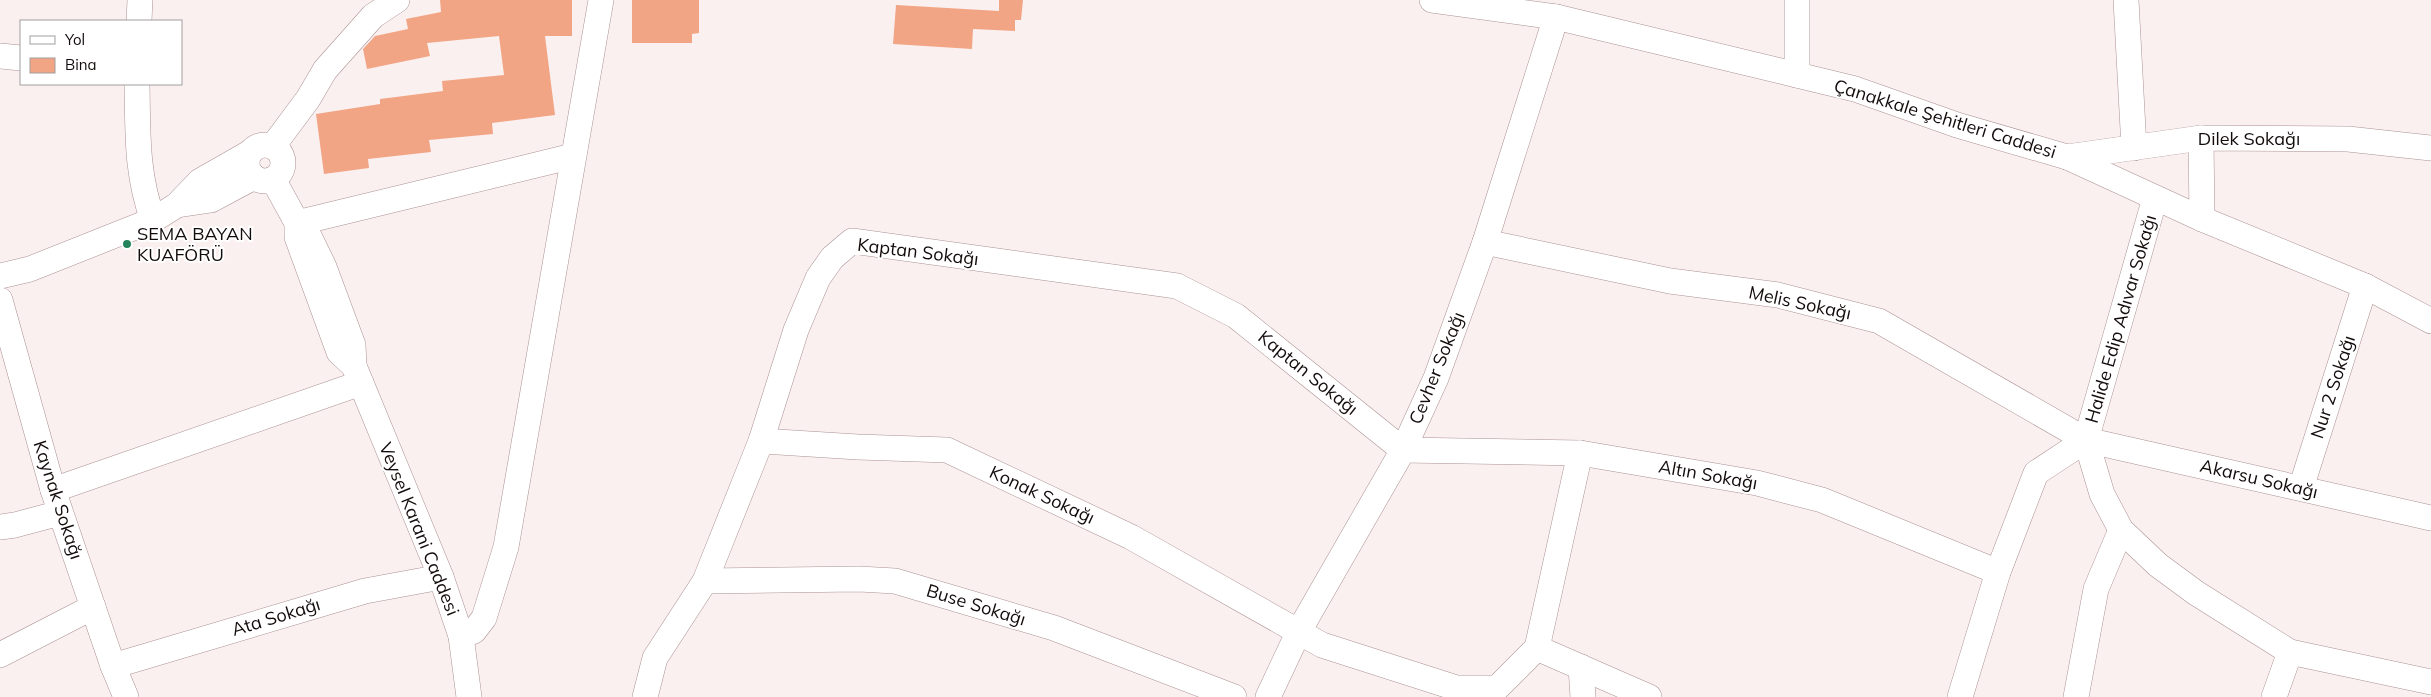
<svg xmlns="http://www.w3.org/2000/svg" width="2431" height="697" font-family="Mulish,sans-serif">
  <rect width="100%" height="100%" fill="#fbf0f0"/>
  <!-- building -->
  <g fill="#f2a585">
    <polygon points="440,0 572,0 572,36 545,36 555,115 492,123 493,134 429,140 431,152 368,159 369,168 324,174 316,114 380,104 380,99 443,91 442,81 504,75 499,36 427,43 430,56 367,69 363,49 375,36 408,29 406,19 441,12"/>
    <polygon points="632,0 699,0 699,33 692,34 692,43 632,43"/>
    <polygon points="999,0 1023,0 1021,20 1015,20 1015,31 973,29 972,49 893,44 896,5 999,11"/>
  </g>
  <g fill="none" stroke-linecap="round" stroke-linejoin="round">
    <defs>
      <g id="minor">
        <polyline points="1432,0 1556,17 1797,75 1855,89 1957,125 2067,157 2202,219 2365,286 2431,321"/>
        <polyline points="1797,0 1797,75"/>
        <polyline points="2126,0 2134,148"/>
        <polyline points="139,21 140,0"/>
        <polyline points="0,56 21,58"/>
        <path d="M137,84C138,133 136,173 153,220"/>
        <polyline points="2201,138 2202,219"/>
        <circle cx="265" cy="163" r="18"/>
        <polyline points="273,146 308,99 325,70 373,16 397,0"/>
        <polyline points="2067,157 2201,138 2348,139 2431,148"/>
        <polyline points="273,179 297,223 308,234 324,267 353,345 354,366 339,352 297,237 297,223"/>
        <polyline points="177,205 211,200 254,177"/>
        <polyline points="297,223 573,156"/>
        <polyline points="1485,242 1670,281 1778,295 1879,321 2086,440 2431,518"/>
        <polyline points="0,276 30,269 153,220 177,205 200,181 249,153"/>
        <polyline points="0,300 53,490 113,666 126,697"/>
        <polyline points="354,366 441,577 461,636 469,697"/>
        <polyline points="2086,440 2102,494 2121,530 2158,565 2196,593 2290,652 2431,682"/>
        <polyline points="2086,440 2155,198"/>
        <polyline points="761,441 858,447 947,450 1131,537 1322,645 1456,688 1497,688 1537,648"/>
        <polyline points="2301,488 2365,286"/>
        <polyline points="53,490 361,383"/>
        <polyline points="0,527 15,525 60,513"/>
        <polyline points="705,581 859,579 895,581 1054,628 1234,697"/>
        <polyline points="461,636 474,631 484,618 506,547 601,0"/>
        <polyline points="1537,648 1580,453"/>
        <polyline points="1537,648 1649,697"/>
        <polyline points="0,655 93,607"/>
        <polyline points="113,666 365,591 441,577"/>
        <polyline points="1581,667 1583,697"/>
        <polyline points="645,697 655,658 705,581 761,441 796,330 818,278 832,258 852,241 1177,286 1236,316 1403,450 1580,453 1757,483 1822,500 1998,572"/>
        <polyline points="1268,697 1299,631 1403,450 1436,378 1485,242 1556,17"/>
        <polyline points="1960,697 1998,572 2036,473 2086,440"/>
        <polyline points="2076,697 2096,589 2121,530"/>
        <polyline points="2274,697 2290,652"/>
      </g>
    </defs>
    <!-- minor casing -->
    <use href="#minor" stroke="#ac9294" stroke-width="26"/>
    <!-- minor -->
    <use href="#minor" stroke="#fff" stroke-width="25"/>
  </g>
  <!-- markers -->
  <circle fill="#25845b" stroke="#fff" stroke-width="2" cx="127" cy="244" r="5"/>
  <g text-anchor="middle" stroke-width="4" stroke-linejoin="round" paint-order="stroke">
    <!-- street labels -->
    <g font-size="18" fill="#130b0b" stroke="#fff">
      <text transform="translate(1945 119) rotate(17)" y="6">Çanakkale Şehitleri Caddesi</text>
      <text x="2249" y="145">Dilek Sokağı</text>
      <text transform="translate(918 252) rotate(7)" y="6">Kaptan Sokağı</text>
      <text transform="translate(1800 303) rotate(12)" y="6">Melis Sokağı</text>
      <text transform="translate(2121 319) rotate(-74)" y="6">Halide Edip Adıvar Sokağı</text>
      <text transform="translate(1437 368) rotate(-68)" y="6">Cevher Sokağı</text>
      <text transform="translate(1308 373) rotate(39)" y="6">Kaptan Sokağı</text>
      <text transform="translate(2333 387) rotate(-72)" y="6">Nur 2 Sokağı</text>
      <text transform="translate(1708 475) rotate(10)" y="6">Altın Sokağı</text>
      <text transform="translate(2259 479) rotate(13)" y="6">Akarsu Sokağı</text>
      <text transform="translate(1042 495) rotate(25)" y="6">Konak Sokağı</text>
      <text transform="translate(58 500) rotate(72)" y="6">Kaynak Sokağı</text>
      <text transform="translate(419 529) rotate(68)" y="6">Veysel Karani Caddesi</text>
      <text transform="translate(976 605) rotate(17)" y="6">Buse Sokağı</text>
      <text transform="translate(276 617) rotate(-17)" y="6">Ata Sokağı</text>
    </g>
    <!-- poi labels -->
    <g font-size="18" fill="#130b0b" stroke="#fff" text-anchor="start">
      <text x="137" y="240">SEMA BAYAN<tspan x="137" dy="21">KUAFÖRÜ</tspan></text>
    </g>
  </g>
  <!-- legend -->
  <rect x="20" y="20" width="162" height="65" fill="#ffffff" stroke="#a19d9d"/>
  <rect x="30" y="36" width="25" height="8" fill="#ffffff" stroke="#a19d9d"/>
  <text x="65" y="45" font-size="15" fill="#130b0b">Yol</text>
  <rect x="30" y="58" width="25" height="15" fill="#f2a585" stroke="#a19d9d"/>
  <text x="65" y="70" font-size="15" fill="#130b0b">Bina</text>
</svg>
